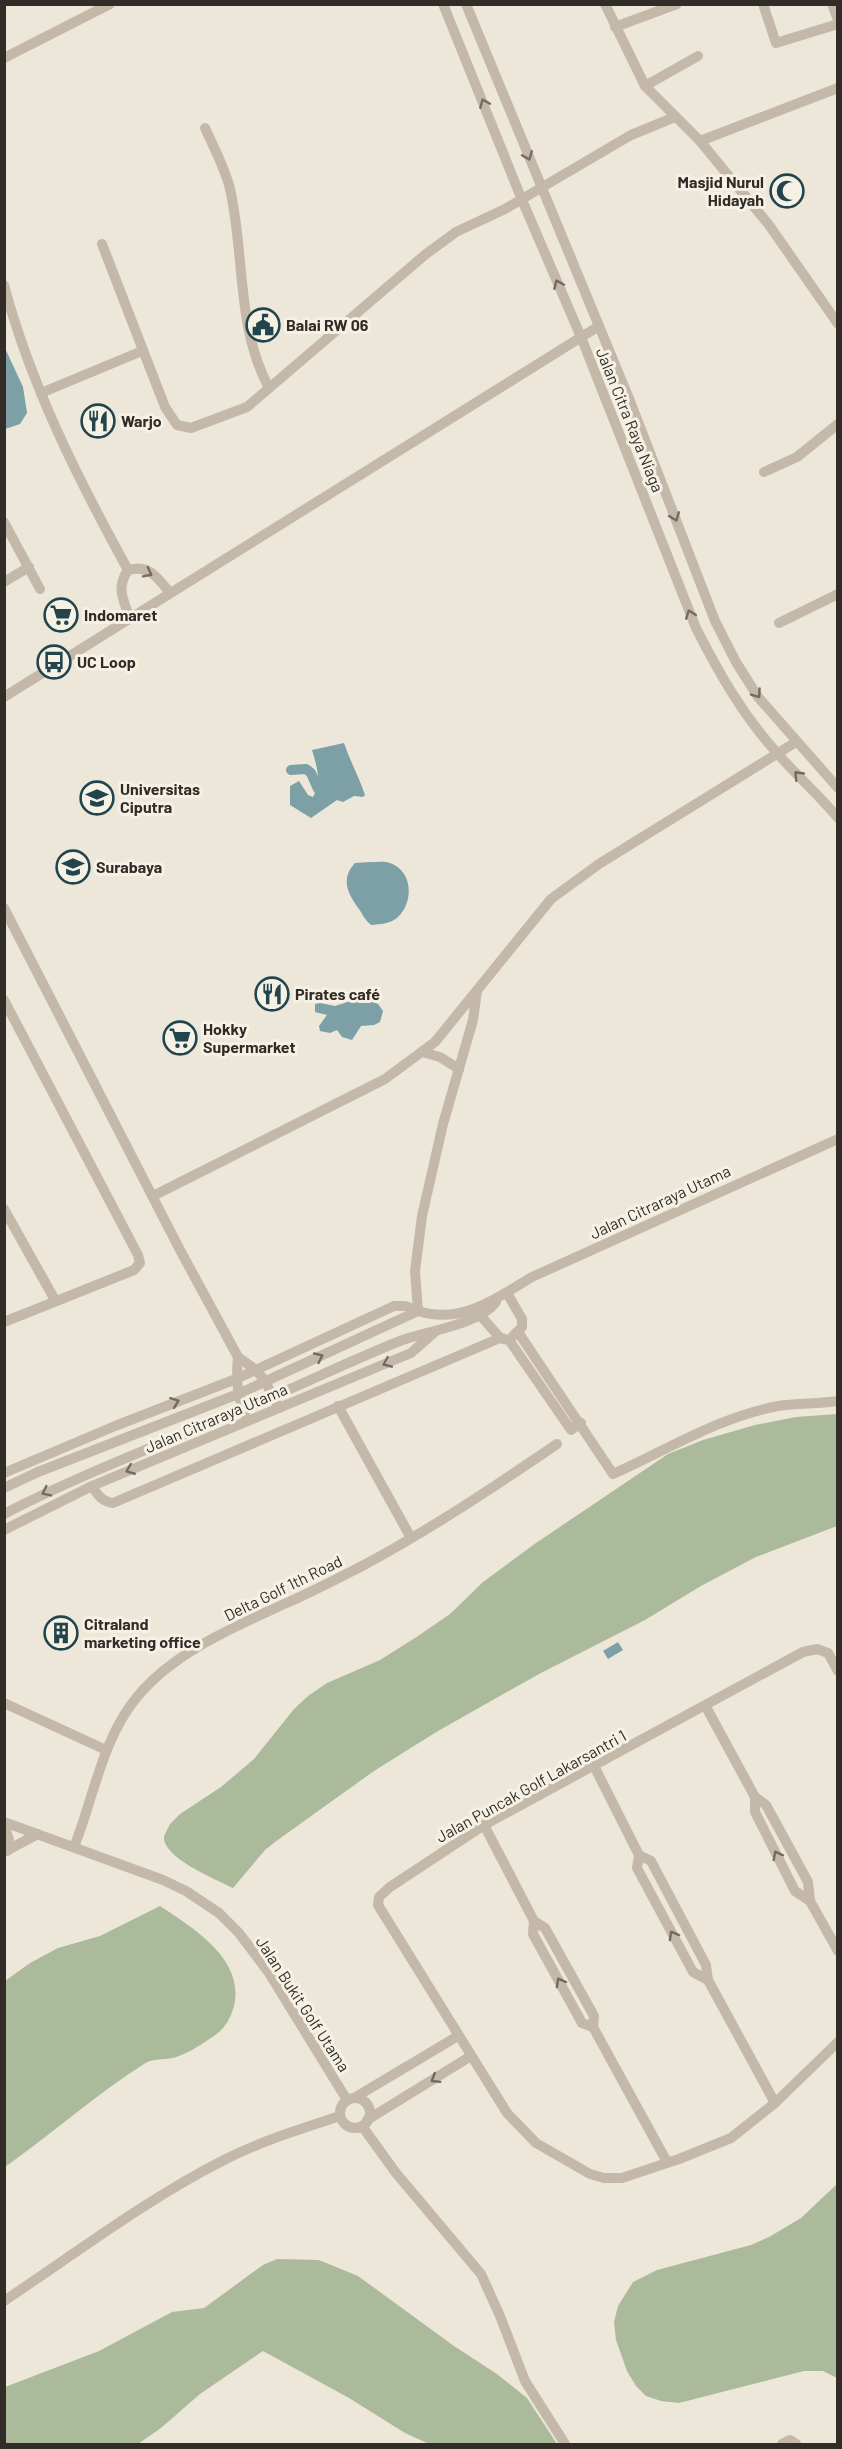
<svg xmlns="http://www.w3.org/2000/svg" width="842" height="2449" font-family="Barlow,sans-serif">
  <rect width="100%" height="100%" fill="#ede7da"/>
  <!-- green -->
  <g fill="#acba9c">
    <path d="M837,1414V1526L756,1557L701,1586L645,1620L539,1674L438,1731L374,1771L275,1842L265,1850L233,1888C216,1879 162,1858 164,1836L170,1824L180,1814L221,1787L254,1759L294,1709L308,1696L327,1683L380,1660L418,1636L450,1614L483,1582L536,1543L668,1454L703,1440L755,1425L796,1417Z"/>
    <path d="M160,1906C193,1928 245,1959 234,2006C230,2020 224,2030 211,2038C202,2044 190,2052 179,2056C168,2061 154,2057 144,2064C95,2095 52,2134 5,2167V1981L30,1963L58,1948L100,1936Z"/>
    <polygon points="837,2184 837,2378 823,2371 804,2371 679,2403 661,2401 646,2396 636,2386 627,2371 616,2340 614,2322 618,2306 633,2282 657,2270 751,2245 769,2237 801,2218"/>
    <polygon points="277,2259 319,2260 358,2276 454,2346 497,2374 527,2398 557,2444 429,2444 405,2433 349,2398 263,2351 200,2394 161,2428 138,2444 5,2444 5,2387 99,2351 172,2312 204,2308 263,2265"/>
  </g>
  <!-- water -->
  <g fill="#7d9fa6">
    <polygon points="4,346 23,387 27,413 20,424 5,429"/>
    <path d="M344,743C350,761 359,777 365,795L363,797L354,796L343,802L337,800L311,818L290,805V786L299,781L308,795L313,797C322,782 317,767 312,750Z"/>
    <path d="M371,862C377,862 385,861 390,863C413,871 414,902 398,917C391,924 380,924 371,925C365,920 363,915 359,909C348,894 340,879 355,863Z"/>
    <polygon points="363,997 378,1004 383,1011 380,1022 374,1025 361,1026 352,1040 342,1037 337,1030 330,1033 320,1031 319,1026 327,1015 315,1012 315,1004 320,1003 335,1006"/>
    <polygon points="618,1642 623,1650 608,1659 603,1651"/>
  </g>
  <g fill="none" stroke-linecap="round" stroke-linejoin="round">
    <!-- canal -->
    <polyline stroke="#7d9fa6" stroke-width="10" points="291,770 306,769 311,773 318,789"/>
    <!-- minor -->
    <g stroke="#c4b8a8" stroke-width="10">
      <path d="M443,4L522,200L581,337L696,628C719,673 743,716 778,754C797,776 819,795 838,818"/>
      <polyline points="466,4 630,401 715,621 736,662 758,697 838,788"/>
      <polyline points="605,4 645,86 700,141 769,225 838,324"/>
      <polyline points="763,4 776,43 838,24"/>
      <polyline points="832,4 838,20"/>
      <polyline points="615,27 677,4"/>
      <polyline points="4,58 110,4"/>
      <polyline points="645,86 698,56"/>
      <path d="M205,128C214,148 225,168 230,189C245,254 236,327 269,388"/>
      <polyline points="700,141 838,88"/>
      <polyline points="102,244 165,407 177,425 191,428 247,407 426,254 456,232 505,209 631,135 675,117"/>
      <path d="M4,285C31,386 78,479 128,570"/>
      <polyline points="41,393 142,351"/>
      <polyline points="764,472 797,457 838,424"/>
      <polyline points="4,522 40,589"/>
      <polyline points="4,582 29,567"/>
      <path d="M130,618C123,600 116,587 128,570C149,564 158,578 170,593"/>
      <polyline points="779,623 838,594"/>
      <polyline points="4,697 599,326"/>
      <polyline points="4,908 180,1250 238,1357 256,1370 265,1381 279,1408"/>
      <polyline points="4,1000 138,1255 140,1263 134,1270 4,1322"/>
      <polyline points="422,1052 440,1057 459,1069"/>
      <polyline points="153,1196 385,1079 435,1042 551,899 599,864 796,742"/>
      <polyline points="4,1209 55,1300"/>
      <polyline points="507,1293 522,1319 522,1327 513,1336"/>
      <polyline points="480,1315 500,1338 509,1340 571,1430 581,1423"/>
      <path d="M518,1332L613,1474C667,1450 719,1417 778,1406C797,1403 818,1404 838,1401"/>
      <path d="M238,1357C236,1379 237,1395 245,1415"/>
      <polyline points="338,1406 411,1538"/>
      <polyline points="4,1473 115,1426 236,1379 394,1306 405,1306 418,1311 415,1271 422,1216 443,1124 473,1020 477,991"/>
      <path d="M92,1486C98,1496 102,1501 113,1503L500,1338"/>
      <path d="M4,1488L38,1472L238,1394L418,1311C462,1325 497,1298 532,1277L838,1139"/>
      <path d="M4,1514C81,1474 162,1444 242,1410C295,1388 347,1362 400,1341C426,1331 479,1325 496,1302"/>
      <polyline points="4,1530 92,1486 411,1353 436,1331"/>
      <polyline points="838,1671 828,1653 817,1649 803,1652 484,1825 390,1887 379,1897 378,1905 507,2113 536,2143 590,2174 604,2178 622,2178 679,2159 731,2138 775,2103 838,2042"/>
      <polyline points="4,1703 106,1750"/>
      <polyline points="706,1707 755,1797 766,1805 808,1882 810,1901 838,1951"/>
      <polyline points="594,1766 639,1855 637,1868 693,1972 708,1980"/>
      <polyline points="755,1797 755,1812 795,1891 810,1901"/>
      <polyline points="4,1822 163,1880 186,1891 219,1913 239,1933 269,1973 347,2100"/>
      <polyline points="484,1825 534,1921 545,1928 594,2016 593,2027 667,2162"/>
      <polyline points="4,1826 9,1840 7,1851"/>
      <path d="M74,1847C94,1797 102,1739 137,1697C173,1653 232,1628 282,1605C310,1593 337,1579 364,1565C431,1529 494,1487 557,1444"/>
      <polyline points="4,1852 38,1834"/>
      <polyline points="639,1855 651,1861 706,1965 708,1980 775,2103"/>
      <polyline points="534,1921 533,1934 582,2023 593,2027"/>
      <polyline points="354,2098 458,2036"/>
      <circle cx="355" cy="2113" r="15"/>
      <polyline points="367,2120 471,2056"/>
      <polyline points="362,2126 396,2173 481,2274 500,2316 525,2381 565,2444"/>
      <path d="M4,2301C76,2253 147,2199 224,2160C261,2141 301,2129 340,2116"/>
      <polyline points="782,2444 790,2440 796,2444"/>
    </g>
  </g>
  <!-- one-way arrows -->
  <defs><path id="oneway-chevron" d="M-2-3.5L2.5 0L-2 3.5" fill="none" stroke-width="1.6" stroke-linecap="round" stroke-linejoin="round" transform="scale(1.5)"/></defs>
  <g stroke="#736b61">
    <use href="#oneway-chevron" transform="translate(484 103) rotate(-113)"/>
    <use href="#oneway-chevron" transform="translate(528 156) rotate(68)"/>
    <use href="#oneway-chevron" transform="translate(558 284) rotate(-113)"/>
    <use href="#oneway-chevron" transform="translate(675 517) rotate(69)"/>
    <use href="#oneway-chevron" transform="translate(148 573) rotate(27)"/>
    <use href="#oneway-chevron" transform="translate(690 614) rotate(-111)"/>
    <use href="#oneway-chevron" transform="translate(757 694) rotate(55)"/>
    <use href="#oneway-chevron" transform="translate(798 775) rotate(-134)"/>
    <use href="#oneway-chevron" transform="translate(319 1357) rotate(-25)"/>
    <use href="#oneway-chevron" transform="translate(387 1363) rotate(157)"/>
    <use href="#oneway-chevron" transform="translate(175 1402) rotate(-21)"/>
    <use href="#oneway-chevron" transform="translate(130 1470) rotate(158)"/>
    <use href="#oneway-chevron" transform="translate(46 1492) rotate(154)"/>
    <use href="#oneway-chevron" transform="translate(777 1855) rotate(-117)"/>
    <use href="#oneway-chevron" transform="translate(673 1935) rotate(-119)"/>
    <use href="#oneway-chevron" transform="translate(560 1982) rotate(-119)"/>
    <use href="#oneway-chevron" transform="translate(435 2079) rotate(148)"/>
  </g>
  <!-- icons -->
  <defs>
    <symbol id="mosque-ring" viewBox="-11 -11 22 22"><circle r="9.5" fill="#f6f1e5" stroke="#22454d" stroke-width="1.5"/><path d="M3.5-4.9A6 6 0 1 0 3.5 4.9A5 5 0 1 1 3.5-4.9Z" fill="#22454d"/></symbol>
    <symbol id="civic-ring" viewBox="-11 -11 22 22"><circle r="9.5" fill="#f6f1e5" stroke="#22454d" stroke-width="1.5"/><path d="M-.6-6.5H3V-4.5H.6V-3L4-1V1h2V6H-6V1h2V-1L-.6-3ZM-1.2 2.5V6h2.4V2.5Z" fill="#22454d"/></symbol>
    <symbol id="restaurant-ring" viewBox="-11 -11 22 22"><circle r="9.5" fill="#f6f1e5" stroke="#22454d" stroke-width="1.5"/><path d="M-5-6h1v4h1v-4h1v4h1v-4h1v5L-1.5 .5V6h-2V.5L-5-1ZM5-6V6H3V1.5H1.5Q1.5-4 5-6Z" fill="#22454d"/></symbol>
    <symbol id="supermarket-ring" viewBox="-11 -11 22 22"><circle r="9.5" fill="#f6f1e5" stroke="#22454d" stroke-width="1.5"/><path d="M-6-5.5h2.5l.6 2H6L4.5 2H-2.5L-4.4-4H-6ZM-1.5 3.2a1.3 1.3 0 1 0 .1 0ZM3 3.2a1.3 1.3 0 1 0 .1 0Z" fill="#22454d"/></symbol>
    <symbol id="bus-ring" viewBox="-11 -11 22 22"><circle r="9.5" fill="#f6f1e5" stroke="#22454d" stroke-width="1.5"/><path d="M-5-6H5V4H4V6H2V4H-2V6H-4V4H-5ZM-3.5-4V0h7V-4ZM-3.5 1.2v1.5H-2V1.2ZM2 1.2v1.5H3.5V1.2Z" fill="#22454d"/></symbol>
    <symbol id="university-ring" viewBox="-11 -11 22 22"><circle r="9.5" fill="#f6f1e5" stroke="#22454d" stroke-width="1.5"/><path d="M0-5L7-2L0 1L-7-2ZM-4 1L0 2.5L4 1V4Q0 6-4 4Z" fill="#22454d"/></symbol>
    <symbol id="building-ring" viewBox="-11 -11 22 22"><circle r="9.5" fill="#f6f1e5" stroke="#22454d" stroke-width="1.5"/><path d="M-4-6H4V6H1V3H-1V6H-4ZM-2.5-4.3h1.7v1.8h-1.7ZM.8-4.3h1.7v1.8H.8ZM-2.5-1h1.7V.8h-1.7ZM.8-1h1.7V.8H.8Z" fill="#22454d"/></symbol>
  </defs>
  <g fill-rule="evenodd">
    <use href="#mosque-ring" x="768" y="172" width="38" height="38"/>
    <use href="#civic-ring" x="244" y="306" width="38" height="38"/>
    <use href="#restaurant-ring" x="79" y="402" width="38" height="38"/>
    <use href="#supermarket-ring" x="42" y="596" width="38" height="38"/>
    <use href="#bus-ring" x="35" y="643" width="38" height="38"/>
    <use href="#university-ring" x="78" y="779" width="38" height="38"/>
    <use href="#university-ring" x="54" y="848" width="38" height="38"/>
    <use href="#restaurant-ring" x="253" y="975" width="38" height="38"/>
    <use href="#supermarket-ring" x="161" y="1019" width="38" height="38"/>
    <use href="#building-ring" x="42" y="1614" width="38" height="38"/>
  </g>
  <g text-anchor="middle" stroke-width="6" stroke-linejoin="round" paint-order="stroke">
    <!-- poi labels -->
    <g font-size="16" font-weight="bold" fill="#312c27" stroke="#f6f1e5" text-anchor="start">
      <text x="764" y="188" text-anchor="end">Masjid Nurul<tspan x="764" dy="18">Hidayah</tspan></text>
      <text x="286" y="331">Balai RW 06</text>
      <text x="121" y="427">Warjo</text>
      <text x="84" y="621">Indomaret</text>
      <text x="77" y="668">UC Loop</text>
      <text x="120" y="795">Universitas<tspan x="120" dy="18">Ciputra</tspan></text>
      <text x="96" y="873">Surabaya</text>
      <text x="295" y="1000">Pirates café</text>
      <text x="203" y="1035">Hokky<tspan x="203" dy="18">Supermarket</tspan></text>
      <text x="84" y="1630">Citraland<tspan x="84" dy="18">marketing office</tspan></text>
    </g>
    <!-- street labels -->
    <g font-size="16" fill="#312c27" stroke="#f6f1e5">
      <text transform="translate(630 420) rotate(68)" y="6">Jalan Citra Raya Niaga</text>
      <text transform="translate(660 1202) rotate(-25)" y="6">Jalan Citraraya Utama</text>
      <text transform="translate(216 1418) rotate(-23)" y="6">Jalan Citraraya Utama</text>
      <text transform="translate(283 1588) rotate(-26)" y="6">Delta Golf 1th Road</text>
      <text transform="translate(531 1786) rotate(-29)" y="6">Jalan Puncak Golf Lakarsantri 1</text>
      <text transform="translate(303 2004) rotate(57)" y="6">Jalan Bukit Golf Utama</text>
    </g>
  </g>
  <!-- border -->
  <rect width="842" height="2449" fill="none" stroke="#312c27" stroke-width="12"/>
</svg>
